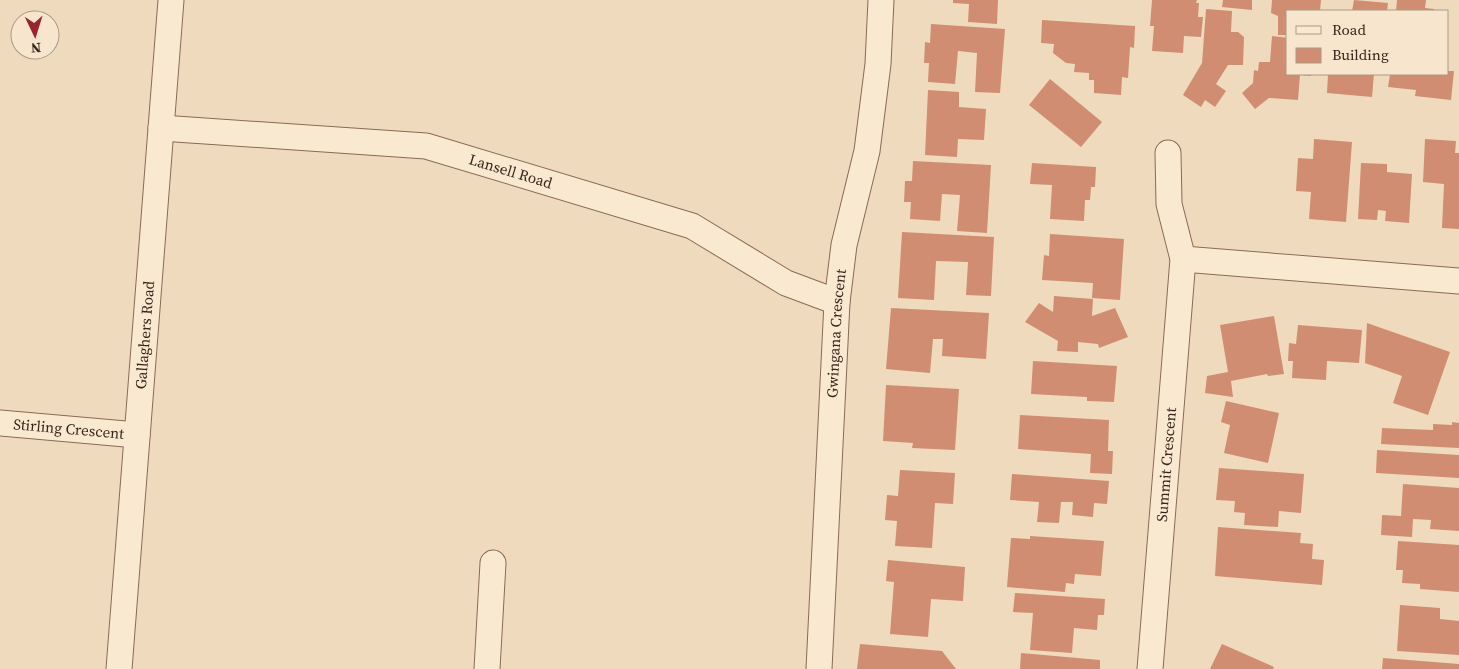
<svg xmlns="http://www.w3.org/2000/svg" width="1459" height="669" font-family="'Source Serif 4',serif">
  <rect width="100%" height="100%" fill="#f0dabd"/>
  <!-- building -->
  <g fill="#d08d71">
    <polygon points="953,0 998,0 997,24 968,22 969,4 953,3"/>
    <polygon points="1152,0 1197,0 1196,3 1199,3 1198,17 1203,17 1201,37 1184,36 1183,53 1152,51 1154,26 1150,26"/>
    <polygon points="1223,0 1252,0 1252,10 1222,7"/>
    <polygon points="1272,0 1321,0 1320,11 1288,11 1288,35 1278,35 1278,16 1271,13"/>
    <polygon points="1354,0 1388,3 1387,11 1352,11"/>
    <polygon points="1397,0 1426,0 1425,8 1434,9 1434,11 1396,11"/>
    <polygon points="1206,9 1232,11 1231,32 1238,32 1244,37 1243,65 1228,65 1216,84 1226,91 1215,107 1205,100 1201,107 1183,95 1202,63"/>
    <polygon points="1042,20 1135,26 1134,48 1130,47 1128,78 1122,77 1121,95 1094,93 1094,80 1089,80 1089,73 1074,72 1075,64 1066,63 1053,53 1054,44 1041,43"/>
    <polygon points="931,24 1005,29 1000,93 975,92 977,53 958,51 955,84 928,82 929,63 924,63 925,42 930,43"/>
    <polygon points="1272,36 1288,38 1288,74 1311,74 1311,76 1300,75 1298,100 1269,98 1255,109 1242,93 1253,83 1254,70 1258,71 1259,62 1270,62"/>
    <polygon points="1448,71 1454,71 1451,100 1415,96 1416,90 1388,87 1390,74 1448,74"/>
    <polygon points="1328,74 1374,74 1372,97 1327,93"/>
    <polygon points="1050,79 1102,122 1081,147 1029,105"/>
    <polygon points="928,90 959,92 959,107 986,109 984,140 958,139 957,157 925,155"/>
    <polygon points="1314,139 1352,142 1346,222 1309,219 1311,192 1296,191 1298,158 1313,159"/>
    <polygon points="1425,139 1456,141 1455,153 1459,153 1459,229 1442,228 1444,184 1423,182"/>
    <polygon points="913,161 991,165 987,233 957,231 960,195 942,194 940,221 910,219 911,202 904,202 905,181 912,181"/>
    <polygon points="1032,163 1096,167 1095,187 1091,187 1090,200 1085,200 1084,221 1050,219 1052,185 1030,184"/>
    <polygon points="1361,163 1387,164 1387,172 1412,174 1409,223 1385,221 1386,211 1378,210 1377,220 1358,219"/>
    <polygon points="902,232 994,237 991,296 966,295 968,262 936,261 934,300 898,298"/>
    <polygon points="1050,234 1124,239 1120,300 1092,298 1093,283 1042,280 1044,255 1049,256"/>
    <polygon points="1054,296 1093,299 1092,316 1115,308 1128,337 1099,348 1098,344 1078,342 1078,352 1057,351 1058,341 1025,322 1039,303 1053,312"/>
    <polygon points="891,308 989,313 986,359 942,356 943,339 933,339 930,373 886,369"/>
    <polygon points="1274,316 1284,374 1268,376 1267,374 1231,381 1233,397 1205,393 1207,376 1228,372 1220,325"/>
    <polygon points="1367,323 1450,352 1428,415 1393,403 1402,376 1365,363"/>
    <polygon points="1298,325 1362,330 1359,363 1327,361 1326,380 1292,378 1293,361 1288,361 1289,343 1296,344"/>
    <polygon points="1033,361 1117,366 1114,402 1087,401 1087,397 1031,394"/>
    <polygon points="886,385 959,389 955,450 912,448 913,443 883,441"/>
    <polygon points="1226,401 1279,413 1268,463 1224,453 1230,425 1221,422"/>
    <polygon points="1020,415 1109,420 1108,451 1113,451 1112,474 1090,473 1091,454 1018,449"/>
    <polygon points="1452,422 1459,423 1459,448 1381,444 1382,428 1433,430 1433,424 1452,425"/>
    <polygon points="1377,450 1459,455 1459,478 1376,473"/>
    <polygon points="1219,468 1304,474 1301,513 1279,511 1278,527 1244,525 1245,513 1234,512 1235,501 1216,500"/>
    <polygon points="900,470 955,473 953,504 935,503 932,548 895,546 897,521 885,520 887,495 898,496"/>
    <polygon points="1012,474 1109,481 1107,504 1094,503 1093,517 1072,515 1073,502 1061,502 1059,523 1037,522 1039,502 1010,500"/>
    <polygon points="1403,484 1459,488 1459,531 1430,529 1431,520 1413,519 1412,537 1381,535 1382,515 1401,516"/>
    <polygon points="1218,527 1301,533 1300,543 1313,544 1312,559 1324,560 1322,585 1215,576"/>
    <polygon points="1030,536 1104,541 1101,576 1075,574 1074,584 1066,583 1065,592 1007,587 1011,538 1030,539"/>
    <polygon points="1398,541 1459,545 1459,592 1420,589 1420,584 1402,583 1403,570 1396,570"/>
    <polygon points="888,560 965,567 963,601 931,599 928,637 890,634 894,582 886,581"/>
    <polygon points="1015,593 1105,599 1104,615 1098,615 1097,630 1074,628 1072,653 1030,650 1033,613 1013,612"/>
    <polygon points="1400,605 1440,608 1440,619 1459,621 1459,655 1397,651"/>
    <polygon points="860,644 942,651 956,669 857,669"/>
    <polygon points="1222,644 1274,667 1273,669 1210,669"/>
    <polygon points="1021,653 1100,660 1100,669 1020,669"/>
    <polygon points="1383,658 1459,664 1459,669 1382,669"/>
  </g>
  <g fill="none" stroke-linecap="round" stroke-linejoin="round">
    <defs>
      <g id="minor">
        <path id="s1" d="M161,128L426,146L692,226L786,283L837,302"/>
        <polyline points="1183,259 1459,281"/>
        <path id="s2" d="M0,423L137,435"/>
        <path id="s3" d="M119,669L171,0"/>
        <polyline points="487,669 493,563"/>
        <path id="s4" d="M819,669L837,302L844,245L867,151L878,64L881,0"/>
        <path id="s5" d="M1150,669L1183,259L1169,204L1168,153"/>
      </g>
    </defs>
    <!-- minor casing -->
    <use href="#minor" stroke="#896a55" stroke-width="27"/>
    <!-- minor -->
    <use href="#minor" stroke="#fae9d1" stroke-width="25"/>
  </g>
  <g text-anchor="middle" stroke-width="4" stroke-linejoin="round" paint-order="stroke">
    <!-- street labels -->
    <g font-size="15" fill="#37251b" stroke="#f7e6cd">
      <text dy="5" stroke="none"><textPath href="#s1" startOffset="354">Lansell Road</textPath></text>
      <text dy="5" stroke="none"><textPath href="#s4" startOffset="336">Gwingana Crescent</textPath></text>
      <text dy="5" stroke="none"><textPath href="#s3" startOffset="335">Gallaghers Road</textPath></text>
      <text dy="5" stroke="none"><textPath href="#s2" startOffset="69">Stirling Crescent</textPath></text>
      <text dy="5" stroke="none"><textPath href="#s5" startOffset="205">Summit Crescent</textPath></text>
    </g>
  </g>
  <!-- legend -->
  <rect x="1286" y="10" width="162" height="65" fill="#f7e6cd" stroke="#aa9986"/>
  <rect x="1296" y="26" width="25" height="8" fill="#fae9d1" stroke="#aa9986"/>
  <text x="1332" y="35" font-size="15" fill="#37251b">Road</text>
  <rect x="1296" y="48" width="25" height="15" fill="#d08d71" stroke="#aa9986"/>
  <text x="1332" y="60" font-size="15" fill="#37251b">Building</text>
  <!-- north arrow -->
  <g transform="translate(35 35) rotate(176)"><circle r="24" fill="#f7e6cd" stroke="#aa9986"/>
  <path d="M0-4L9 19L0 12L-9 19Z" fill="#9a2332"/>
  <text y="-8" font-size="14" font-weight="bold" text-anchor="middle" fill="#37251b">N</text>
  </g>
</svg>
